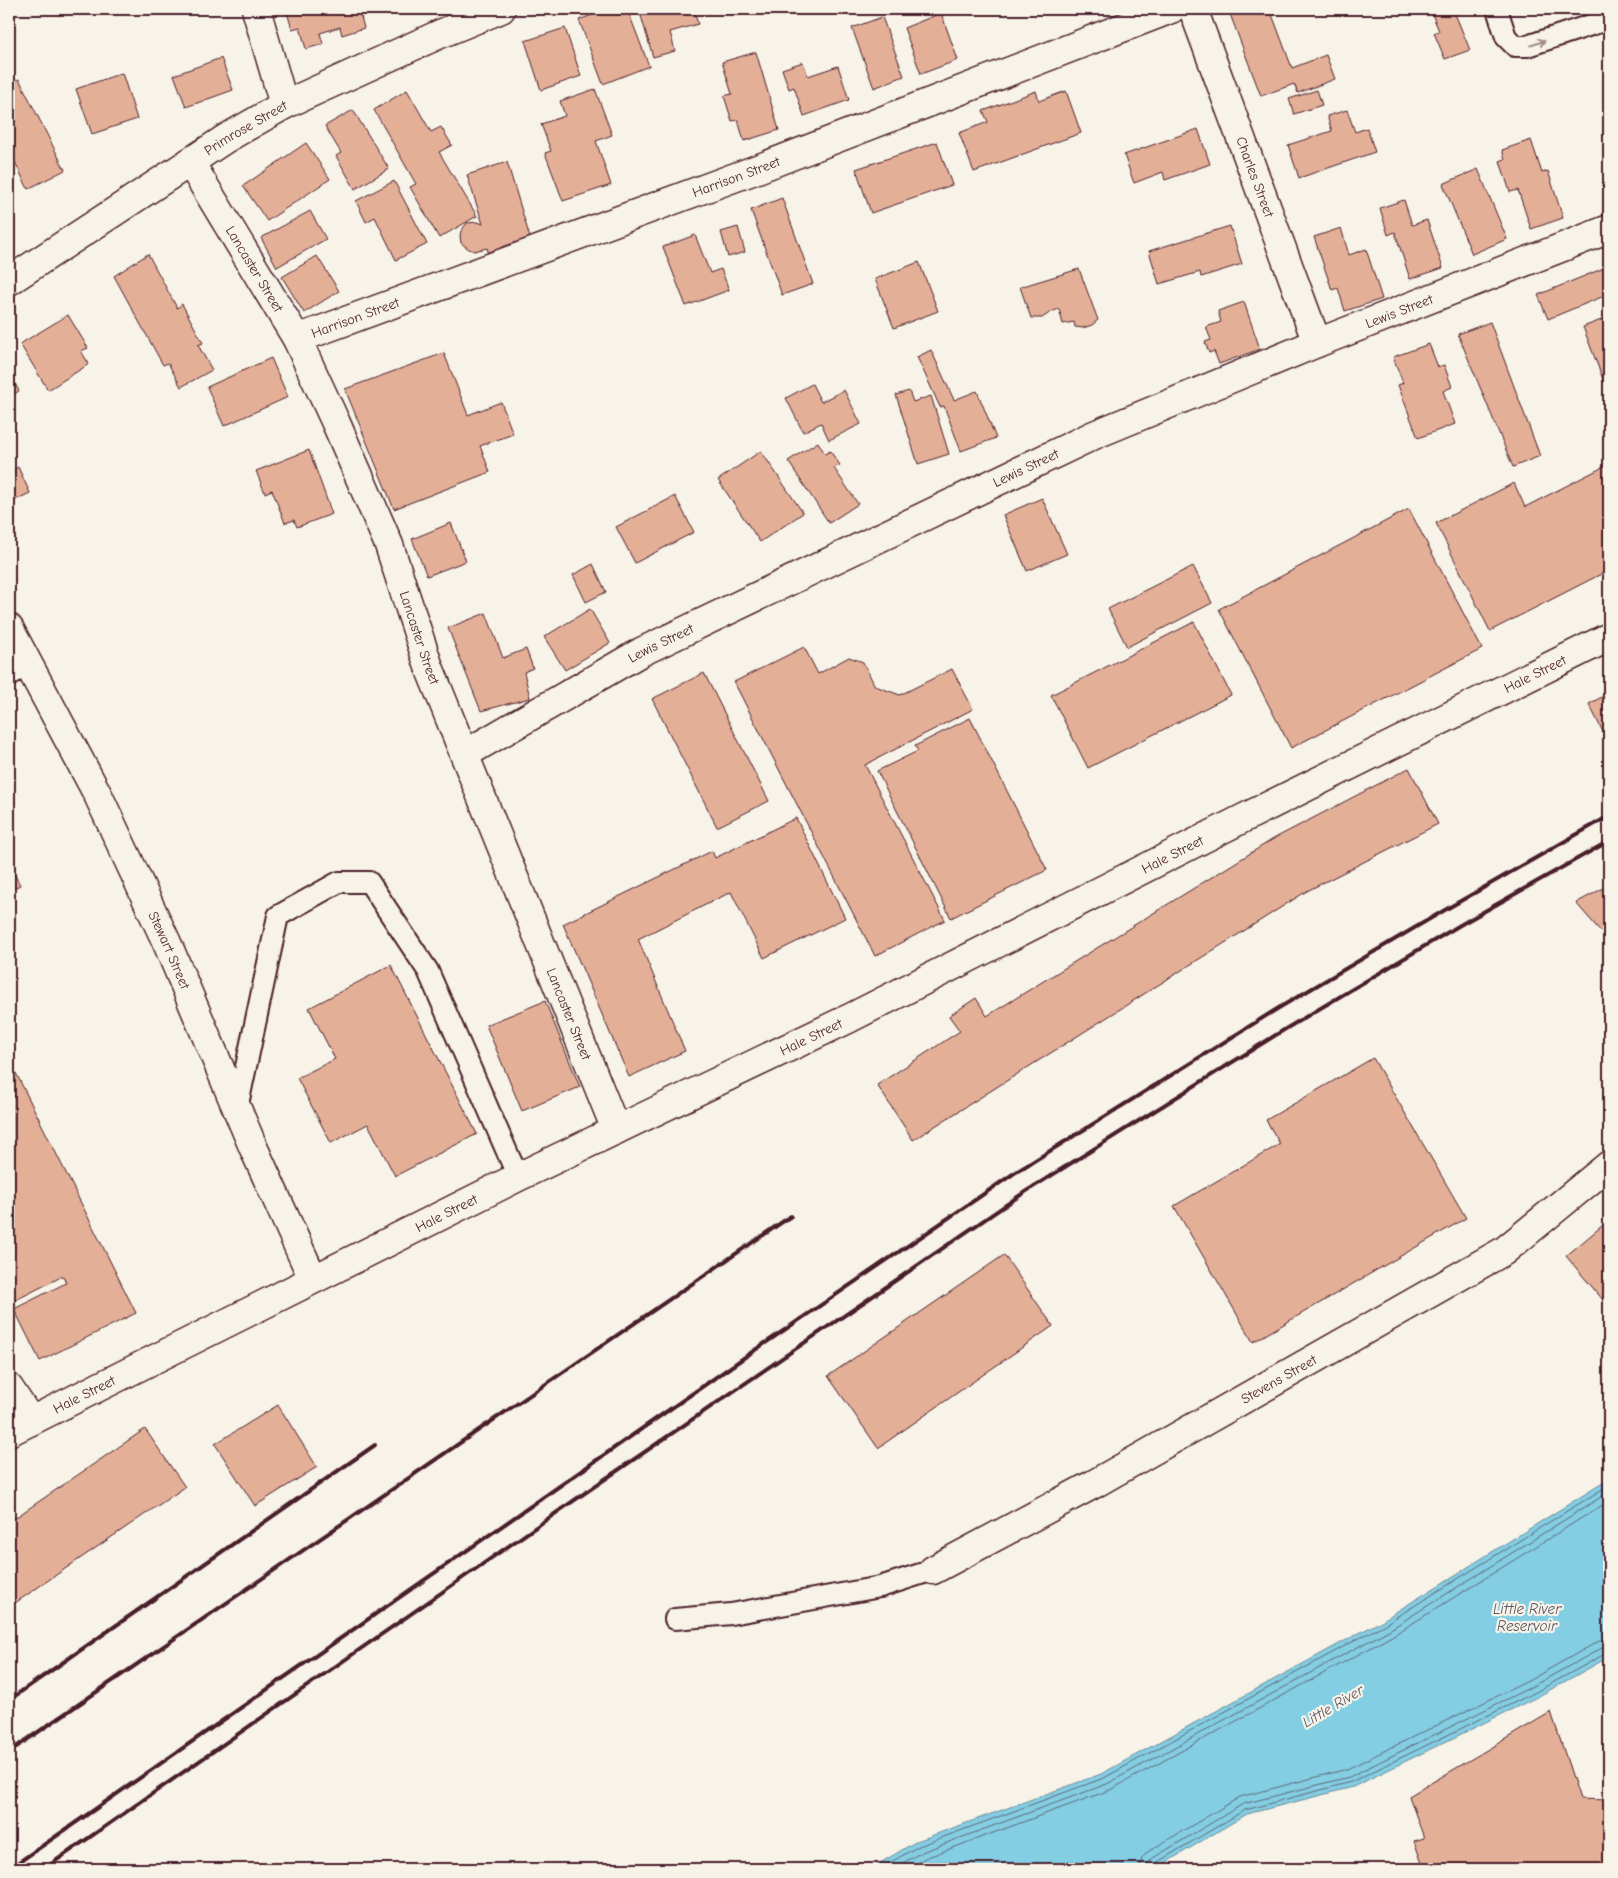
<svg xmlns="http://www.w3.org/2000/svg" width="1618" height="1878" font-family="'Comic Neue',sans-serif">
  <rect width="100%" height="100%" fill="#f7f3e8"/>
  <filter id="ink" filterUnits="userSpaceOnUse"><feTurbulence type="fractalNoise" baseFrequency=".02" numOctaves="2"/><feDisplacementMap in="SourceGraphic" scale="10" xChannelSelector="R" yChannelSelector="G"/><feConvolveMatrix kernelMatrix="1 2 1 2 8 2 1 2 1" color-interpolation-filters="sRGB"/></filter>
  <g filter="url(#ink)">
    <!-- water -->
    <polygon fill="#83cee3" stroke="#6c8899" points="1609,1479 1609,1657 1537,1697 1353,1787 1247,1814 1155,1869 870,1869 917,1841 1101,1774 1383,1620"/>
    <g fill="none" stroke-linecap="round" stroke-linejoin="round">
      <!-- shore -->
      <g stroke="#616575" stroke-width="1">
        <polyline points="879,1869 919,1846 1104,1778 1385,1624 1609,1485"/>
        <polyline points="892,1869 922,1852 1107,1784 1389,1630 1609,1492"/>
        <polyline points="907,1869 925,1858 1110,1790 1392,1636 1609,1501"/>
        <polyline points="1140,1869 1142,1858 1149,1851 1240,1797 1347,1769 1528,1681 1599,1641 1609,1639"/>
        <polyline points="1147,1869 1148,1863 1153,1858 1243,1804 1349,1777 1531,1687 1602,1648 1609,1647"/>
        <polyline points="1154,1869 1156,1863 1245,1810 1351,1782 1534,1693 1605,1654 1609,1653"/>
      </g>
    </g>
    <!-- building -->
    <g fill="#e3af97" stroke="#4a1f2b">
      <polygon points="286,9 359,9 364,28 342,35 340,27 320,33 323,44 306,49 300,27 292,29"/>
      <polygon points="607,9 633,9 628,11 649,66 603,84 579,20"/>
      <polygon points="639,9 702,9 694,11 698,24 670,32 675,51 653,57"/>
      <polygon points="1244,9 1270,9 1292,68 1326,55 1335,79 1298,93 1294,84 1261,96 1230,14"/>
      <polygon points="1430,9 1453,9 1470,50 1445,59 1434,33 1439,31"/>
      <polygon points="941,13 958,60 921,74 904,28"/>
      <polygon points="882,17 904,76 874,88 852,28"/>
      <polygon points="565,28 581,76 541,90 525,41"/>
      <polygon points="756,52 779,130 744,141 738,120 732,121 724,96 732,94 722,62"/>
      <polygon points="221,58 233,90 186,107 174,75"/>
      <polygon points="803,62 808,76 838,66 849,100 804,116 794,87 789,89 782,69"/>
      <polygon points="122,73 137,119 92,134 76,89"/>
      <polygon points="19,79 65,170 28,189 9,150 9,84"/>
      <polygon points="595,89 612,135 596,141 611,185 563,201 545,153 551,151 541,124 565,116 560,101"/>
      <polygon points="407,90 431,132 441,127 452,145 439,152 477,216 439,238 410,187 416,184 374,110"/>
      <polygon points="1317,90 1322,105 1294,114 1289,99"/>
      <polygon points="1036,91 1039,101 1066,91 1081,133 974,172 959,133 988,122 983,111"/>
      <polygon points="353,110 389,169 355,189 336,156 341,153 325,126"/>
      <polygon points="1347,110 1355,132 1367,128 1375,152 1299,178 1288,145 1332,131 1327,116"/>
      <polygon points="1198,129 1210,164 1165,180 1163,172 1134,183 1124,155"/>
      <polygon points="1531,140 1542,173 1548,171 1563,218 1531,229 1518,190 1510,192 1500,161 1505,159 1502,150"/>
      <polygon points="937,142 952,185 871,213 856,169"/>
      <polygon points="306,143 330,179 267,221 243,186"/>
      <polygon points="507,162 531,241 489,255 487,248 474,251 469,249 461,243 460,236 461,231 467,223 478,222 483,224 467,175"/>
      <polygon points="1478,169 1507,239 1472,254 1443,184"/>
      <polygon points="394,181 427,244 396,260 375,217 366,222 356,201"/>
      <polygon points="782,198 813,284 782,295 751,210"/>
      <polygon points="1404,200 1412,225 1427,220 1443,268 1410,279 1395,232 1388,235 1380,208"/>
      <polygon points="310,211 326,239 277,267 261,238"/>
      <polygon points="1230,226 1242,264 1201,277 1200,272 1159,284 1149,251"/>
      <polygon points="738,227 745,252 728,257 721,232"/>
      <polygon points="1341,228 1349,255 1366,249 1382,299 1345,311 1338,288 1332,290 1314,237"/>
      <polygon points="695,235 710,273 721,269 729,290 686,306 663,247"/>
      <polygon points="148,254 177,308 182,304 203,343 198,345 212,370 181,387 168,363 163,365 114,276"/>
      <polygon points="317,256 339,291 304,313 282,277"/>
      <polygon points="919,262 938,311 894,328 875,279"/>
      <polygon points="1609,266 1609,294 1548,319 1538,295"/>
      <polygon points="1079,269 1098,320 1092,325 1083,328 1075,327 1074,322 1063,324 1059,309 1051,312 1042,318 1031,318 1020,287"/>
      <polygon points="1244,302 1260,349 1219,364 1214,351 1209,353 1205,342 1211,340 1206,327 1221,322 1218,311"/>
      <polygon points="68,315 88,348 81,351 89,364 48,390 20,344"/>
      <polygon points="1609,317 1609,395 1583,327"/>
      <polygon points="1490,322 1540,456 1513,467 1458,334"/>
      <polygon points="1429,344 1438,367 1444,365 1452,387 1443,391 1455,424 1418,438 1398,385 1403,383 1393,357"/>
      <polygon points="931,350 954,400 977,391 996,438 961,451 944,406 940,407 917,357"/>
      <polygon points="444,353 468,415 501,402 513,434 480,446 490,472 394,509 345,389"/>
      <polygon points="271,358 288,397 224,426 207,387"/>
      <polygon points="9,373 19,391 9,397"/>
      <polygon points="812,384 821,402 844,390 861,424 829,440 821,423 803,432 786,398"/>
      <polygon points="909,391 913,402 931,396 949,454 918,464 896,395"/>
      <polygon points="818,442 825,454 830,451 840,465 834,468 858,504 829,523 788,461"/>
      <polygon points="309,450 332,514 297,527 294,520 285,523 272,490 265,493 256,471"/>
      <polygon points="761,451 803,513 760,542 718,480"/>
      <polygon points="1609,464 1609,570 1490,631 1436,523 1514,483 1525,507"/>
      <polygon points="18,467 30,493 9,503 9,472"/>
      <polygon points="675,496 694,532 635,563 616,527"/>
      <polygon points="1042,498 1067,554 1027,571 1003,515"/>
      <polygon points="1409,509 1482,649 1291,748 1219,609"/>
      <polygon points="451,523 466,561 427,576 412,539"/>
      <polygon points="593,564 606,592 586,602 573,575"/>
      <polygon points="1193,566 1212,603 1127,647 1108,609"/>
      <polygon points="590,609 610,643 565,670 544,637"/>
      <polygon points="486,613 503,658 526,649 533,668 524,672 530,698 481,711 448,628"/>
      <polygon points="1194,622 1231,695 1088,768 1051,695"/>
      <polygon points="804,647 818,674 849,657 863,662 875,686 900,695 952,669 973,709 865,765 945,920 875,956 734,682"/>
      <polygon points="704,673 769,801 717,827 652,699"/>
      <polygon points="1609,693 1609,729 1603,732 1589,704"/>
      <polygon points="970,718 1047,870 951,918 877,771 918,751 915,746"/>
      <polygon points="1409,768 1438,824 1307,891 913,1140 877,1085 960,1031 949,1016 976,998 987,1016 1275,838"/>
      <polygon points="796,818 845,918 764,958 731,892 638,939 685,1051 629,1077 563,924 712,851 715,858"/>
      <polygon points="9,863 20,885 9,891"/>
      <polygon points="1609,885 1609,941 1576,903"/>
      <polygon points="391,965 477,1134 395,1176 368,1124 331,1143 297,1078 335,1059 309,1008"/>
      <polygon points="545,1001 580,1087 522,1111 486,1025"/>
      <polygon points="1373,1058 1466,1218 1253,1342 1174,1206 1280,1144 1266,1120"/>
      <polygon points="9,1059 136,1313 40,1361 14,1309 66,1283 63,1276 10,1303 9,1302 9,1173 10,1172 9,1169"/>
      <polygon points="1609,1220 1609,1307 1566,1256"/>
      <polygon points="1004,1255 1053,1326 878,1448 828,1376"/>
      <polygon points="278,1405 317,1467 255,1506 215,1444"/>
      <polygon points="145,1429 185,1487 15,1603 9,1593 9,1522"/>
      <polygon points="1551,1712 1580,1799 1609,1800 1609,1865 1598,1869 1424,1869 1414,1841 1424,1838 1409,1796"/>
    </g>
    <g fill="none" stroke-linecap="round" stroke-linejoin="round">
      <defs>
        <g id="service">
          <polyline points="1497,9 1506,37 1515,46 1527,46 1609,19"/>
          <polyline points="9,676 28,663"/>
          <polyline points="237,1109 278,916 339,882 369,882 428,971 518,1177"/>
          <polyline points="675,1619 731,1614 880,1587 933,1570"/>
        </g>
        <g id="minor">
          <polyline points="256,9 284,105"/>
          <path id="s1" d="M1193,9L1317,343"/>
          <path id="s2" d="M190,162L297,339L336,423L389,545L429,667L616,1130"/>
          <path id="s3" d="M297,339L752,171L1171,9"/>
          <path id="s4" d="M9,628L98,795L167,943L254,1149L313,1279"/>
          <path id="s5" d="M465,754L641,652L1094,435L1317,343L1609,229"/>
          <polyline points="9,1388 31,1421"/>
          <path id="s6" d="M9,1432L518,1177L850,1018L1244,818L1609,637"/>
          <path id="s7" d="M933,1570L1094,1484L1504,1251L1609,1165"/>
        </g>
        <g id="secondary">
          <path id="s8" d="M9,281L225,139L284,105L440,34L501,9"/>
        </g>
      </defs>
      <!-- service casing -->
      <use href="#service" stroke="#4a1f2b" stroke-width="24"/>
      <!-- minor casing -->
      <use href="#minor" stroke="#4a1f2b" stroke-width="31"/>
      <!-- secondary casing -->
      <use href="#secondary" stroke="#4a1f2b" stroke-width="31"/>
      <!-- service -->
      <use href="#service" stroke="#f7f3e8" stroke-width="20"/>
      <!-- minor -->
      <use href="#minor" stroke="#f7f3e8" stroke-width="28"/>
      <!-- secondary -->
      <use href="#secondary" stroke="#f7f3e8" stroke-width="28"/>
      <!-- rail -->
      <g stroke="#4a1f2b" stroke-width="4">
        <polyline points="9,1700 375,1445"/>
        <polyline points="9,1752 791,1216"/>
        <polyline points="9,1869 755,1350 1013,1174 1277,1009 1450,907 1609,816"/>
        <polyline points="44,1869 592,1488 1025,1192 1287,1028 1460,925 1609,841"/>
      </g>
    </g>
    <!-- one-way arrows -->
    <defs><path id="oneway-shaft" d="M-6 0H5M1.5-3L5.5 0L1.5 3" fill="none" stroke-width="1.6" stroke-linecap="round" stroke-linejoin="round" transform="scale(1.25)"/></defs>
    <use stroke="#a0898a" href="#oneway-shaft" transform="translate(1538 43) rotate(-19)"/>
  </g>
  <g text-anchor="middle" stroke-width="4.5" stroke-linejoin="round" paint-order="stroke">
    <!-- street labels -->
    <g font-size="14" fill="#4a1f2b" stroke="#f7f3e8">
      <text dy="5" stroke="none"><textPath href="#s8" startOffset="282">Primrose Street</textPath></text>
      <text dy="5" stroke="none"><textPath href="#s1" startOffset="179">Charles Street</textPath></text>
      <text dy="5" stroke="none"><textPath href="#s3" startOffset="468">Harrison Street</textPath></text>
      <text dy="5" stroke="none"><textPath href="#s2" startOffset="125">Lancaster Street</textPath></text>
      <text dy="5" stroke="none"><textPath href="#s5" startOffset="1035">Lewis Street</textPath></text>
      <text dy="5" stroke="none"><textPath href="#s3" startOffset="62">Harrison Street</textPath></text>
      <text dy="5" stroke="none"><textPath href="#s5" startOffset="630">Lewis Street</textPath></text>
      <text dy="5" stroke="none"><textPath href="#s2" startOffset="530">Lancaster Street</textPath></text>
      <text dy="5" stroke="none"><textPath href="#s5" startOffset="225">Lewis Street</textPath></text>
      <text dy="5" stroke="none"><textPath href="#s6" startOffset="1704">Hale Street</textPath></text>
      <text dy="5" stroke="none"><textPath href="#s6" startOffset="1299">Hale Street</textPath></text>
      <text dy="5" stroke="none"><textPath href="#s4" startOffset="360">Stewart Street</textPath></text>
      <text dy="5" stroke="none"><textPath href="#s2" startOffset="935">Lancaster Street</textPath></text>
      <text dy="5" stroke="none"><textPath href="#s6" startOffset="894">Hale Street</textPath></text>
      <text dy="5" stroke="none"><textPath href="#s6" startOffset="489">Hale Street</textPath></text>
      <text dy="5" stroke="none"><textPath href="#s7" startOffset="395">Stevens Street</textPath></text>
      <text dy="5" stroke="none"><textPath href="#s6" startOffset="84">Hale Street</textPath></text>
    </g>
    <!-- water labels -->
    <g font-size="15" font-style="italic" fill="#5b5462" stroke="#f7f3e8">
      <text x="1527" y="1614">Little River<tspan x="1527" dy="17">Reservoir</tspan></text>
      <text transform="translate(1333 1706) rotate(-31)" y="5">Little River</text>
    </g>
  </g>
  <!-- margin -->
  <rect width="1618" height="1878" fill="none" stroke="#f7f3e8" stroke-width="30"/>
  <rect x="15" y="15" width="1588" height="1848" fill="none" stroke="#4a1f2b" stroke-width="2" filter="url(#ink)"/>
</svg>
